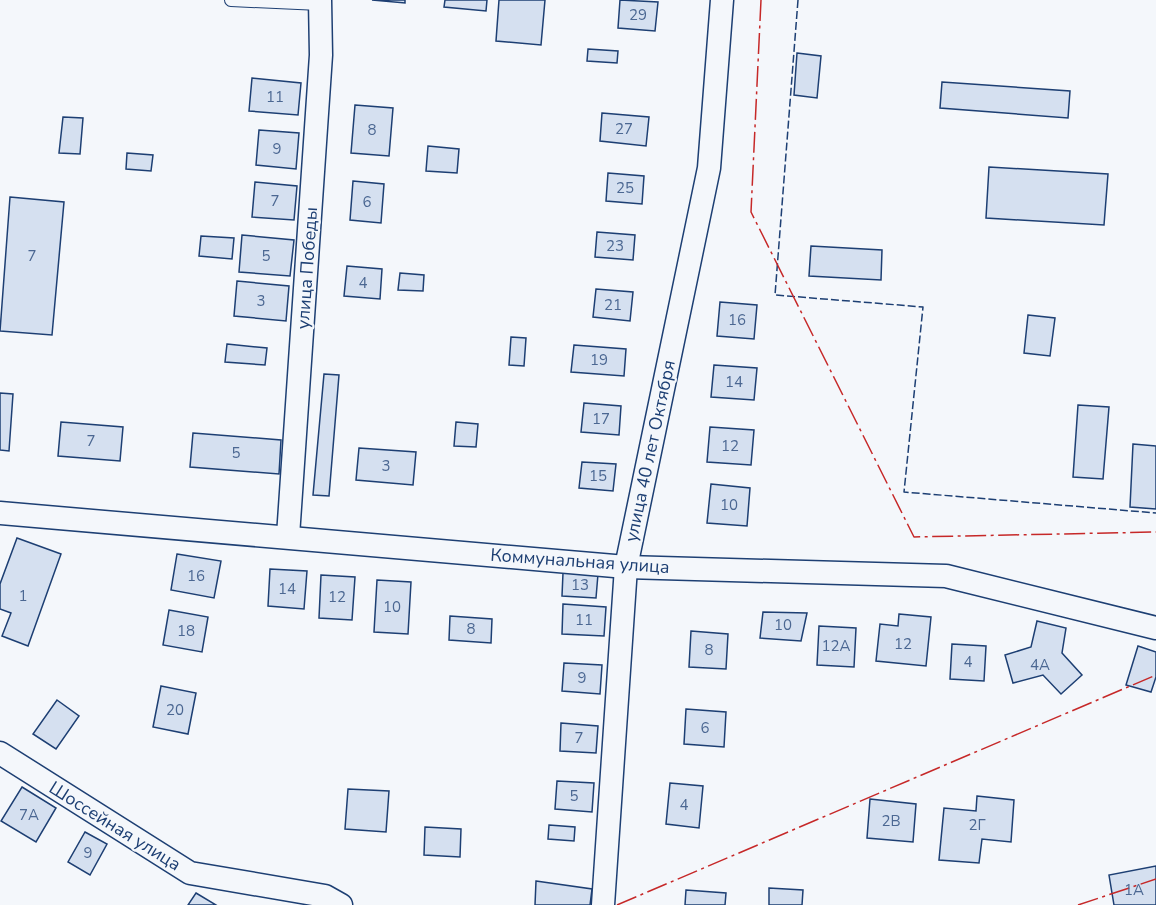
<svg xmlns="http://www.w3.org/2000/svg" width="1156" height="905" font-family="'Nunito Sans',sans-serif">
  <rect width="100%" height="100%" fill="#f4f7fb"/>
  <!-- building -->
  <g fill="#d5e0f0" stroke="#1d3f73" stroke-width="1.5">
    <polygon points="372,0 405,0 405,3"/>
    <polygon points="445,0 487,0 486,11 444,7"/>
    <polygon points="499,0 545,0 541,45 496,41"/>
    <polygon points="620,0 658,2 655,31 618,28"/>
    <polygon points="588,49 618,51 617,63 587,61"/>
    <polygon points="797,53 821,56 817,98 794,95"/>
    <polygon points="252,78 301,83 298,115 249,111"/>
    <polygon points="942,82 1070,91 1068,118 940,108"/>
    <polygon points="355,105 393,108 389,156 351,153"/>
    <polygon points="602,113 649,117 646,146 600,141"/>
    <polygon points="63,117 83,118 80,154 59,153"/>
    <polygon points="259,130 299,133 296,169 256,165"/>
    <polygon points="428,146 459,149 457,173 426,171"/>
    <polygon points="127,153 153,155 151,171 126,169"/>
    <polygon points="989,167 1108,174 1104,225 986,218"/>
    <polygon points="608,173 644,176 642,204 606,201"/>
    <polygon points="353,181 384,184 381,223 350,220"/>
    <polygon points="255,182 297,186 294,220 252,217"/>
    <polygon points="10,197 64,202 52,335 0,331"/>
    <polygon points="597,232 635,235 633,260 595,257"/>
    <polygon points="242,235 294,240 290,276 239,272"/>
    <polygon points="201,236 234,238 232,259 199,256"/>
    <polygon points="811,246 882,250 881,280 809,276"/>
    <polygon points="347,266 382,269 380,299 344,296"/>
    <polygon points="400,273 424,275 423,291 398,290"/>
    <polygon points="237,281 289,286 286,321 234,316"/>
    <polygon points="596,289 633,292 630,321 593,317"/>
    <polygon points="720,302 757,305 754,339 717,336"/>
    <polygon points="1028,315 1055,318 1050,356 1024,353"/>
    <polygon points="511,337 526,338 524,366 509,365"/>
    <polygon points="227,344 267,348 265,365 225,362"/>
    <polygon points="574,345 626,349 624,376 571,372"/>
    <polygon points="714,365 757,368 754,400 711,397"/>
    <polygon points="324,374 339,375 329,496 313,495"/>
    <polygon points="0,393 13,394 9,451 0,450"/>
    <polygon points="584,403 621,406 619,435 581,432"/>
    <polygon points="1078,405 1109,407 1103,479 1073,477"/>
    <polygon points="61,422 123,427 120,461 58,456"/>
    <polygon points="456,422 478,424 476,447 454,446"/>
    <polygon points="710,427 754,430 751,465 707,462"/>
    <polygon points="193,433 281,440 279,474 190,467"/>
    <polygon points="1133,444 1156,446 1156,509 1130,507"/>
    <polygon points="359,448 416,452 413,485 356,480"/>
    <polygon points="582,462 616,464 613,491 579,488"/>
    <polygon points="711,484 750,488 747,526 707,523"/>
    <polygon points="17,538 61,554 28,646 2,636 11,613 0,609 0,584"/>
    <polygon points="177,554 221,561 214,598 171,590"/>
    <polygon points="270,569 307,571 304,609 268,606"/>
    <polygon points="563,573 598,574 596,598 562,596"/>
    <polygon points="321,575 355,577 352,620 319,618"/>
    <polygon points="377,580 411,582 408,634 374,632"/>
    <polygon points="563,604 606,607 604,636 562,634"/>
    <polygon points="169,610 208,617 202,652 163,645"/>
    <polygon points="763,612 807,613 801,641 760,638"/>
    <polygon points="899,614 931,617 926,666 876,661 880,624 898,626"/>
    <polygon points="450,616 492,619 491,643 449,640"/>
    <polygon points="1037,621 1066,628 1062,653 1082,675 1061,694 1043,675 1013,683 1005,655 1031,647"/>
    <polygon points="819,626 856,628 854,667 817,665"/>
    <polygon points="691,631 728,634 726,669 689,667"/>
    <polygon points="952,644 986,646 984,681 950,679"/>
    <polygon points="1138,646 1156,652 1156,677 1151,692 1126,685"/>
    <polygon points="564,663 602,665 600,694 562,691"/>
    <polygon points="161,686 196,693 188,734 153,727"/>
    <polygon points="57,700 79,716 56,749 33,734"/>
    <polygon points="686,709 726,712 724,747 684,744"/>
    <polygon points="561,723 598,726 596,753 560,751"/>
    <polygon points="557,781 594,783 592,812 555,809"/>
    <polygon points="670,783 703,786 699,828 666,824"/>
    <polygon points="22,787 56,808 36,842 1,821"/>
    <polygon points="348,789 389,791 386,832 345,829"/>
    <polygon points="977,796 1014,800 1011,842 982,839 979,863 939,860 944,808 976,811"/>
    <polygon points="870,799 916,804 913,842 867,838"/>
    <polygon points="549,825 575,827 574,841 548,839"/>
    <polygon points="425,827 461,829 460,857 424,855"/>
    <polygon points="85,832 107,844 90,875 68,862"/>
    <polygon points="1156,866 1156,905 1114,905 1109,875"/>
    <polygon points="536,881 592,889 590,905 535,905"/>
    <polygon points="769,888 803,890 802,905 769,905"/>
    <polygon points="686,890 726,893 725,905 685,905"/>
    <polygon points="196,893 216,905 188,905"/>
  </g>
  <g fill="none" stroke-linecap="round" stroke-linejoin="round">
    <defs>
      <polyline id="service" points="231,0 320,4"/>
      <g id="minor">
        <polyline points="0,513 626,567 946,576 1156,628"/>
        <polyline points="288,536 321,55 320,0"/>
        <polyline points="0,753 190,873 325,896 341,905"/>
        <polyline points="603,905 626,567 709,168 722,0"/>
      </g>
    </defs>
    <!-- service casing -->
    <use href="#service" stroke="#1d3f73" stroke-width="14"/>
    <!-- minor casing -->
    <use href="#minor" stroke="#1d3f73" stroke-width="25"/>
    <!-- service -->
    <use href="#service" stroke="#f4f7fb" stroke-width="12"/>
    <!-- minor -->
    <use href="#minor" stroke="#f4f7fb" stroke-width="22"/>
    <!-- fence -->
    <polyline stroke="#1d3f73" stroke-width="1.5" stroke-dasharray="8 3" stroke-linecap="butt" points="798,0 775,295 923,307 904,492 1156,513"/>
    <!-- power -->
    <g stroke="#c62828" stroke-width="1.5" stroke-dasharray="21 4.5 3 4.5" stroke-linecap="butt">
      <polyline points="761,0 751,212 914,537 1156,532"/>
      <polyline points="617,905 1156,675"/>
      <polyline points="1078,905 1156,879"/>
    </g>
  </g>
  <g text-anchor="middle" stroke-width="4.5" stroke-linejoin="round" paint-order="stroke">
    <!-- number labels -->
    <g font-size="15" fill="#4b6792">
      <text x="638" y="20">29</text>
      <text x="275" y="102">11</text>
      <text x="624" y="134">27</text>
      <text x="372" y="135">8</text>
      <text x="277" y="154">9</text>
      <text x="625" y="193">25</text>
      <text x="275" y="206">7</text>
      <text x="367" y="207">6</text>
      <text x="615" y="251">23</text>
      <text x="32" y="261">7</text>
      <text x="266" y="261">5</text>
      <text x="363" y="288">4</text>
      <text x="261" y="306">3</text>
      <text x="613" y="310">21</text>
      <text x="737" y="325">16</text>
      <text x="599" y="365">19</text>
      <text x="734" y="387">14</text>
      <text x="601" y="424">17</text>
      <text x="91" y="446">7</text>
      <text x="730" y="451">12</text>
      <text x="236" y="458">5</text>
      <text x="386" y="471">3</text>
      <text x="598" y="481">15</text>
      <text x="729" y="510">10</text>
      <text x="196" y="581">16</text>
      <text x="580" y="590">13</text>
      <text x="287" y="594">14</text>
      <text x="23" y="601">1</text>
      <text x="337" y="602">12</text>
      <text x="392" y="612">10</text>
      <text x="584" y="625">11</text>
      <text x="783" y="630">10</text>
      <text x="471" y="634">8</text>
      <text x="186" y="636">18</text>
      <text x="903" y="649">12</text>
      <text x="836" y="651">12А</text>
      <text x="709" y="655">8</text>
      <text x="968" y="667">4</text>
      <text x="1040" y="670">4А</text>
      <text x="582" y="683">9</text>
      <text x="175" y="715">20</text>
      <text x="705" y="733">6</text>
      <text x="579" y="743">7</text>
      <text x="574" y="801">5</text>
      <text x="684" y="810">4</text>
      <text x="29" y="820">7А</text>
      <text x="891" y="826">2В</text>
      <text x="977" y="830">2Г</text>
      <text x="88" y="858">9</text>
      <text x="1134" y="895">1А</text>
    </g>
    <!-- street labels -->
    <g font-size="18" fill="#1d3f73" stroke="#f4f7fb">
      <text transform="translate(307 268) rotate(-86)" y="6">улица Победы</text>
      <text transform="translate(650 451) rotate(-78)" y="6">улица 40 лет Октября</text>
      <text transform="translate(580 561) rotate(4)" y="6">Коммунальная улица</text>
      <text transform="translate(115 826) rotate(32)" y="6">Шоссейная улица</text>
    </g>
  </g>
</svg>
